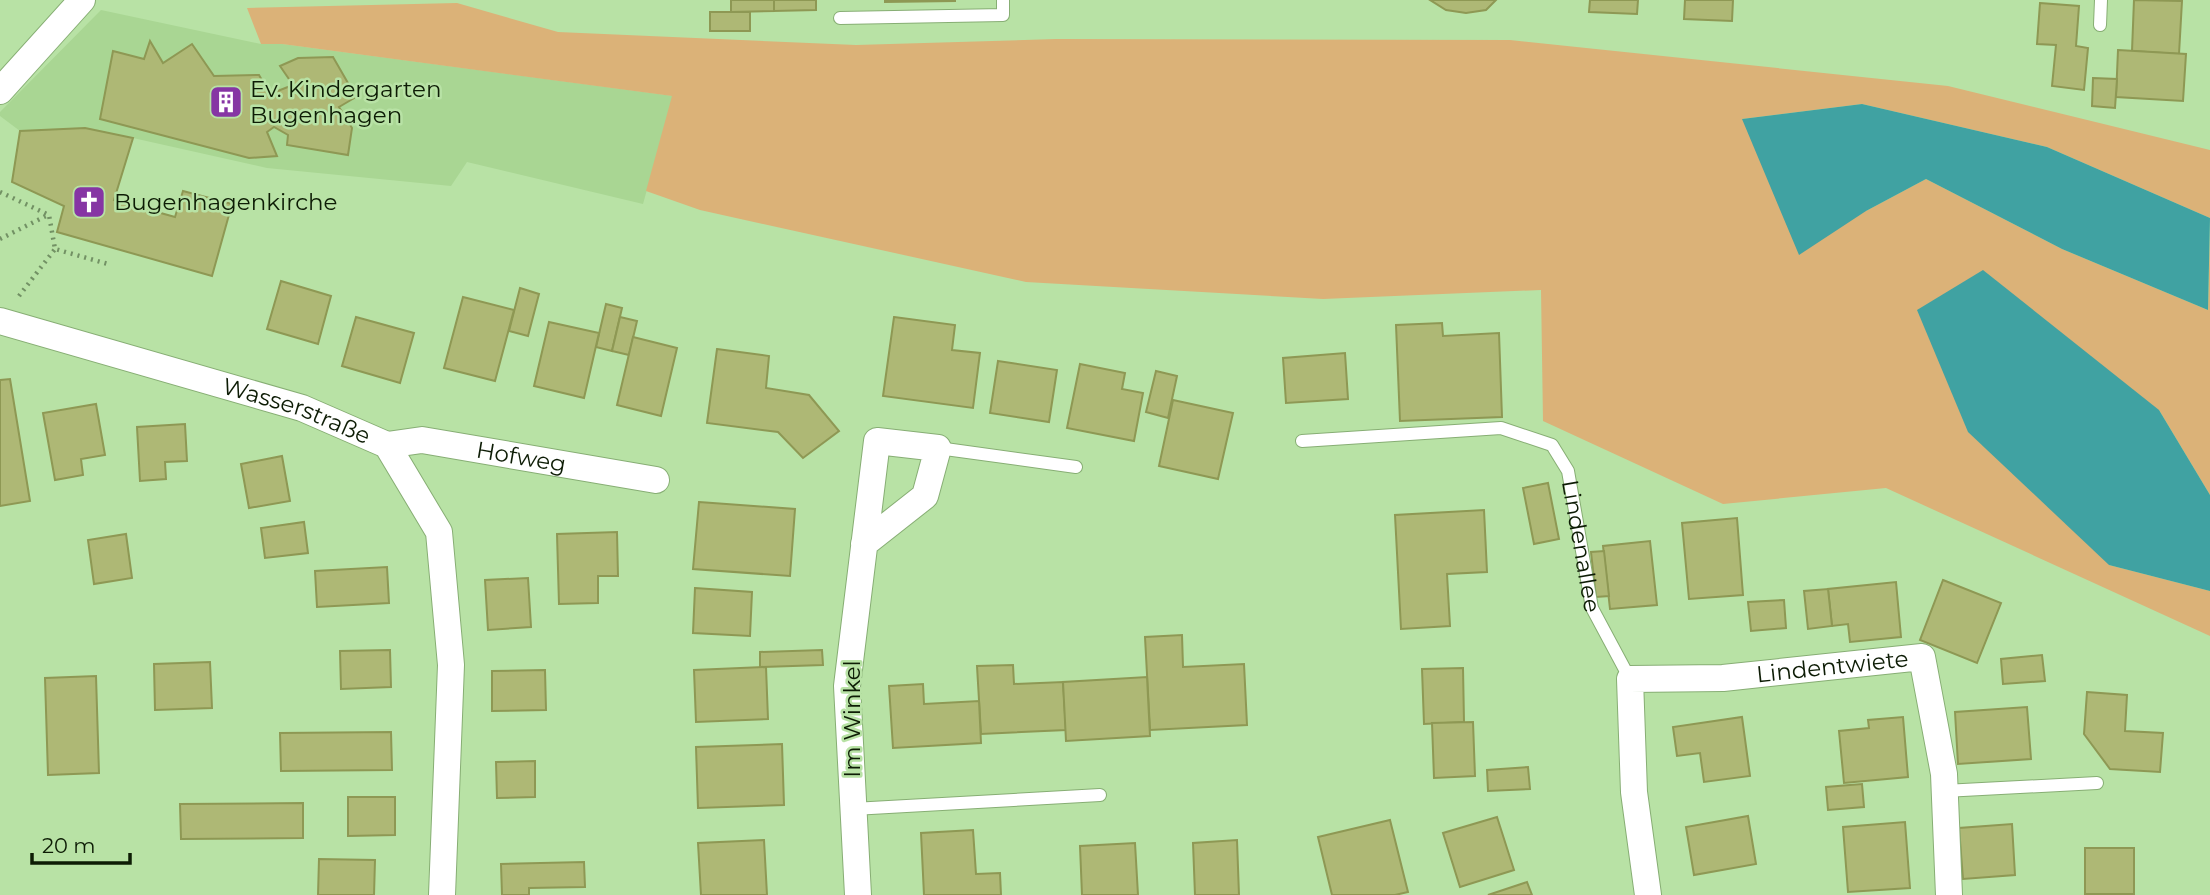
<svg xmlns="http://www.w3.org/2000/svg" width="2210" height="895" font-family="Montserrat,sans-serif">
  <rect width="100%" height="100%" fill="#b8e2a5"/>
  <!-- built -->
  <polygon fill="#a9d693" points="101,10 261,44 282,44 673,96 643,204 467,162 451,186 267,168 133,138 20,131 0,116 0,112"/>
  <!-- green -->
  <polygon fill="#dbb278" points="457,3 558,32 856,45 1056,39 1510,40 1948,86 2210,150 2210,218 2047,147 1862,104 1742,119 1866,211 1926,179 2062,249 2208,310 2210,234 2210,495 2159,410 2109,565 2210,591 2210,636 1886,488 1723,504 1543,421 1541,290 1323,299 1026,282 700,210 646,191 672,96 282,44 261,44 247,8"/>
  <!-- water -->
  <g fill="#40a2a2">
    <polygon points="1862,104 2047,147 2210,218 2208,310 2062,249 1926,179 1866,211 1799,255 1742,119"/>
    <polygon points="1983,270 2159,410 2210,495 2210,591 2109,565 1968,432 1917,310"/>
  </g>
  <!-- building -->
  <g fill="#aeb875" stroke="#8e9854" stroke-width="2">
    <polygon points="731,0 774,0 774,11 731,12"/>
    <polygon points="774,0 816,0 816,10 774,11"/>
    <polygon points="885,0 955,0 955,1 885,2"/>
    <polygon points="1430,0 1496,0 1486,10 1466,13 1446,10"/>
    <polygon points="1590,0 1638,0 1637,14 1589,12"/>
    <polygon points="1685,0 1733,0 1732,21 1684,19"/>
    <polygon points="2134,0 2182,1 2179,54 2132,51"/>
    <polygon points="2040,3 2079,6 2076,46 2088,48 2084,90 2052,86 2056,45 2037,44"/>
    <rect x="710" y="12" width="40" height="19"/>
    <polygon points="150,41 163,63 192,44 214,76 259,75 270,94 293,85 280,66 298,58 333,57 356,97 339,107 352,128 348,155 287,145 288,135 274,127 267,132 277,156 249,158 100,119 113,51 144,59"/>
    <polygon points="2118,50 2186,54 2183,101 2116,97"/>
    <polygon points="2093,78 2117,79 2115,108 2092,106"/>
    <polygon points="85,128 133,138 114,200 175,217 183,191 232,204 212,276 57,232 64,206 12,182 20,131"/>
    <polygon points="281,281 331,296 318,344 267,329"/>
    <polygon points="520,288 539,294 528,336 509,331"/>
    <polygon points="463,297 514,310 495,381 444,368"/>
    <polygon points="606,304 622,308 612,351 596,347"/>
    <polygon points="356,317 414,333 400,383 342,366"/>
    <polygon points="620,317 637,321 629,355 612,351"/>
    <polygon points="894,317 955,325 952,350 980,353 973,408 883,396"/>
    <polygon points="549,322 599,333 584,398 534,386"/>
    <polygon points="1442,323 1443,336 1499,333 1502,417 1400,421 1396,325"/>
    <polygon points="633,337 677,348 661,416 617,405"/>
    <polygon points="717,349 769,356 766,388 809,395 839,431 803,458 778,432 707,423"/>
    <polygon points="1345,353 1348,399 1286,403 1283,358"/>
    <polygon points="998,361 1057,370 1049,422 990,413"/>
    <polygon points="1080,364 1125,373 1122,389 1143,393 1134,441 1067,428"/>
    <polygon points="1156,371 1177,376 1168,418 1146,412"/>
    <polygon points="10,379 30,501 0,506 0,380"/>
    <polygon points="1173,400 1233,413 1218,479 1159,466"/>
    <polygon points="96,404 105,455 81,459 83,475 55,480 43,413"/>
    <polygon points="185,424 187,461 165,462 166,479 140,481 137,427"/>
    <polygon points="282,456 290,501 249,508 241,464"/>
    <polygon points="1548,483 1559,539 1534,544 1523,488"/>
    <polygon points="699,502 795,509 790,576 693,569"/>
    <polygon points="1484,510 1487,572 1447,574 1450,626 1401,629 1395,515"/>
    <polygon points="1737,518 1743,595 1689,599 1682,523"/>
    <polygon points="304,522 308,553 265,558 261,528"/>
    <polygon points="617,532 618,576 598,576 598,603 559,604 557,534"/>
    <polygon points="126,534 132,578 94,584 88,540"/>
    <polygon points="1650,541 1657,605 1610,609 1603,546"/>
    <polygon points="1604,551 1609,596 1596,597 1591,552"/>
    <polygon points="387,567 389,603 317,607 315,571"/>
    <polygon points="528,578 531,627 488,630 485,580"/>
    <polygon points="1943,580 2001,603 1977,663 1920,640"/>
    <polygon points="1896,582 1901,637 1850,642 1848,624 1832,626 1828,589"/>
    <polygon points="695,588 752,592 750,636 693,633"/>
    <polygon points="1828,589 1832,626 1808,629 1804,591"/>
    <polygon points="1784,600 1786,628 1751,631 1748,602"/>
    <polygon points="1182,635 1183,667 1244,664 1247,725 1150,730 1145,637"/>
    <polygon points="390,650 391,687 341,689 340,651"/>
    <polygon points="822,650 823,665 760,667 760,652"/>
    <polygon points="2042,655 2045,681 2003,684 2001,659"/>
    <polygon points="210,662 212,708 155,710 154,664"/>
    <polygon points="1013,665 1014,684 1063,682 1066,730 981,734 977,666"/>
    <polygon points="766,667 768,719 696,722 694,670"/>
    <polygon points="1463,668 1464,722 1424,724 1422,669"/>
    <polygon points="545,670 546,710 492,711 492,671"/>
    <polygon points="96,676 99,773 48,775 45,678"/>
    <polygon points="1147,677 1150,736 1066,741 1063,682"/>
    <polygon points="923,684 924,704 979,701 981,743 893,748 889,686"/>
    <polygon points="2087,692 2127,695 2125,731 2163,733 2160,772 2110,769 2084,734"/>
    <polygon points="2027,707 2031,759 1958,764 1955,712"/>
    <polygon points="1742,717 1750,776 1704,782 1700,753 1677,756 1673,727"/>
    <polygon points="1903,717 1908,777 1844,783 1839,731 1869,728 1868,720"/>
    <polygon points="1473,722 1475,776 1434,778 1432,723"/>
    <polygon points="391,732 392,770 281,771 280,733"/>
    <polygon points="782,744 784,805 698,808 696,747"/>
    <polygon points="535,761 535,797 497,798 496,762"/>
    <polygon points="1528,767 1530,789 1488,791 1487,770"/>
    <polygon points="1862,784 1864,807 1828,810 1826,787"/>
    <polygon points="348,797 395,797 395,835 348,836"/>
    <polygon points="303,803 303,838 181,839 180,804"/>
    <polygon points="1748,816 1756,864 1694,875 1686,827"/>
    <polygon points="1497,817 1514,870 1460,887 1443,833"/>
    <polygon points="1390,820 1408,892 1395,895 1332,895 1318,837"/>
    <polygon points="1905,822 1910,888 1848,892 1843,827"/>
    <polygon points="2012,824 2015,875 1963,879 1959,828"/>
    <polygon points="973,830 976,874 1000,873 1001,895 924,895 921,833"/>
    <polygon points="764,840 767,895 701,895 698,843"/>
    <polygon points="1237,840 1239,895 1195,895 1193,843"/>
    <polygon points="1135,843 1138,895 1082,895 1080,846"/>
    <rect x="2085" y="848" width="49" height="46"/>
    <polygon points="319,859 375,860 374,895 318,895"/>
    <polygon points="584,862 585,887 529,888 529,895 502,895 501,864"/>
    <polygon points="1527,882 1532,895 1488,895"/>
  </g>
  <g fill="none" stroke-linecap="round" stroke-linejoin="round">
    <defs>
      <g id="service">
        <polyline points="840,18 1003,15 1003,0"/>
        <polyline points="2100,25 2101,0"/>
        <path id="s1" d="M1302,441L1501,428L1552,445L1568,471L1592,608L1630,679"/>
        <polyline points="938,448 1076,467"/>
        <polyline points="1944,791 2097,783"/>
        <polyline points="853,809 1100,795"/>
      </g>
      <g id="minor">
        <polyline points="0,91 82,0"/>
        <path id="s2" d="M0,321L302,408L387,445L439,532L451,665L442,895"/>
        <path id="s3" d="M387,445L422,440L656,480"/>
        <polyline points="858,895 847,686 877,441 938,448 925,496 864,544"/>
        <path id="s4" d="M1648,895L1634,792L1630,679L1723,678L1922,657L1944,774L1949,895"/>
      </g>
    </defs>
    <!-- service casing -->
    <use href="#service" stroke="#87ae74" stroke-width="14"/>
    <!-- minor casing -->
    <use href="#minor" stroke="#87ae74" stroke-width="28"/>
    <!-- path -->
    <g stroke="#729164" stroke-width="4.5" stroke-dasharray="2 5" stroke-linecap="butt">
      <polyline points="0,192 49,215 55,249 108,264"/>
      <polyline points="0,239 48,215"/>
      <polyline points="19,296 55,249"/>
    </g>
    <!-- service -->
    <use href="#service" stroke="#fff" stroke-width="12"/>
    <!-- minor -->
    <use href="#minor" stroke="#fff" stroke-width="26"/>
  </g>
  <!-- icons -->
  <defs>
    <symbol id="building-square" viewBox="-11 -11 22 22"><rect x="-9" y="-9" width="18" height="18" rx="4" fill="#8635a4" stroke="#b8e2a5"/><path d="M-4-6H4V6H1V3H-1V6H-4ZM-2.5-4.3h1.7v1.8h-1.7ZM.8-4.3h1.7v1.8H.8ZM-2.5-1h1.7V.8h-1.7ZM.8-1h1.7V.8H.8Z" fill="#fff"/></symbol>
    <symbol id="church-square" viewBox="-11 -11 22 22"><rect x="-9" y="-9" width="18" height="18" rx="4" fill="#8635a4" stroke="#b8e2a5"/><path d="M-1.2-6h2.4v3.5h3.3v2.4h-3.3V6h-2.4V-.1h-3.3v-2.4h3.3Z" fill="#fff"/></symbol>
  </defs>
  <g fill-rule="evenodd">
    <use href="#building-square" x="207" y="83" width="38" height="38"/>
    <use href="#church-square" x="70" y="183" width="38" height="38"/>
  </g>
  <g text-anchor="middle" stroke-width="5" stroke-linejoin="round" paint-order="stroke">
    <!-- poi labels -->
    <g font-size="23" fill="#0d1c05" stroke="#b8e2a5" text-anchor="start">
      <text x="250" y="97">Ev. Kindergarten<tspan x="250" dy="26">Bugenhagen</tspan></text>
      <text x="114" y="210">Bugenhagenkirche</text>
    </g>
    <!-- street labels -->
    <g font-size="23" fill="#0d1c05" stroke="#b8e2a5">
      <text dy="8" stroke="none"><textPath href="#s2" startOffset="310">Wasserstraße</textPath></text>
      <text dy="8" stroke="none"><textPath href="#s3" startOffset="136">Hofweg</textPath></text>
      <text dy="8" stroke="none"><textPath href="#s1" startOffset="360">Lindenallee</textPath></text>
      <text dy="8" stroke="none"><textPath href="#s4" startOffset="420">Lindentwiete</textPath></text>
      <text transform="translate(852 719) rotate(-90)" y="8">Im Winkel</text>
    </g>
  </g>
  <!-- scale -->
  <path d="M32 853v10h98v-10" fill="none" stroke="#0d1c05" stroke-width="3.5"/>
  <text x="42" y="853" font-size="21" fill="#0d1c05" stroke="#b8e2a5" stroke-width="5" paint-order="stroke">20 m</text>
</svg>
